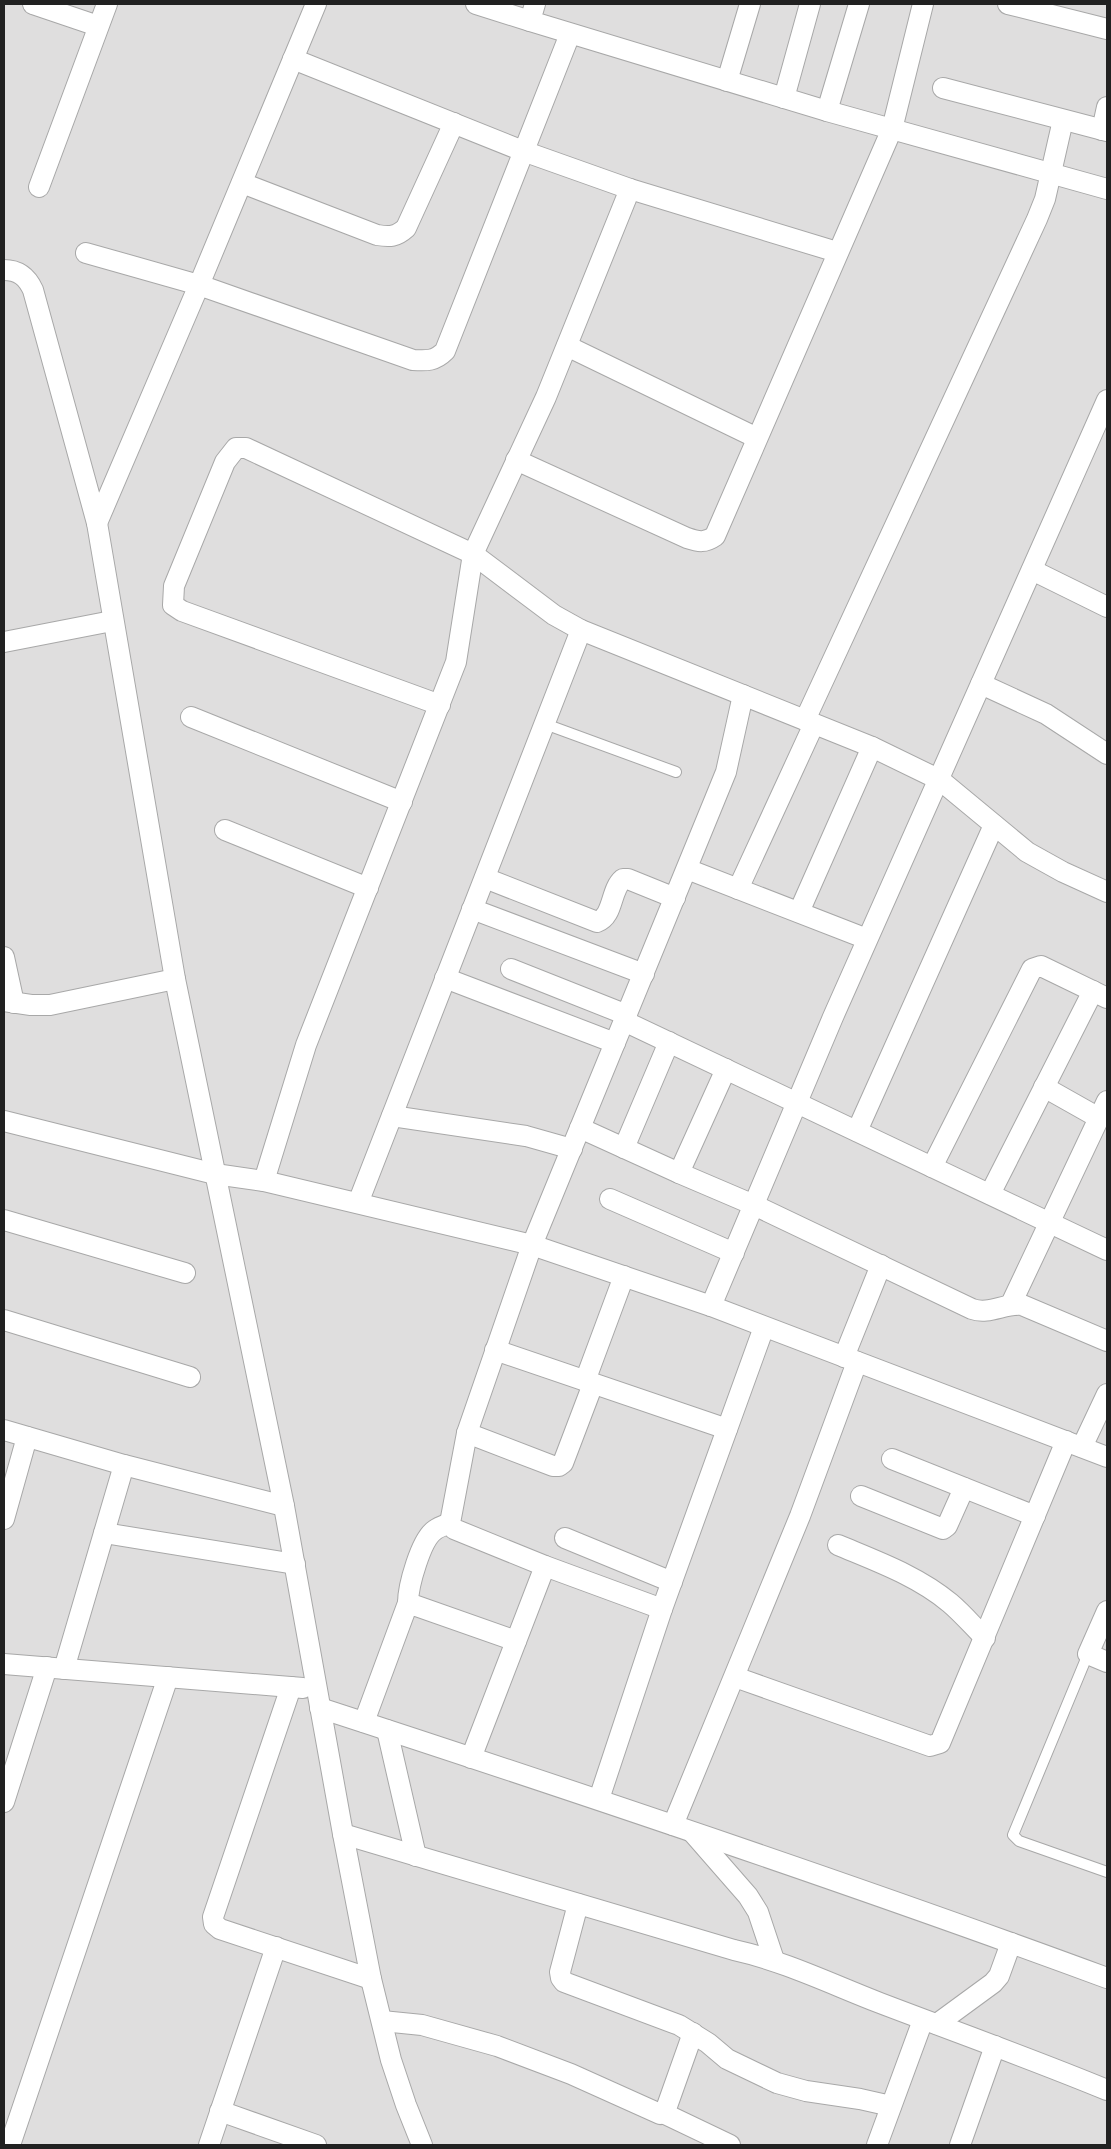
<svg xmlns="http://www.w3.org/2000/svg" width="1111" height="2149" font-family="'Exo 2',sans-serif">
  <rect width="100%" height="100%" fill="#f1ede8"/>
  <!-- residential -->
  <rect fill="#dfdede" x="4" y="4" width="1103" height="2141"/>
  <g fill="none" stroke-linecap="round" stroke-linejoin="round">
    <defs>
      <g id="service">
        <polyline points="545,724 676,772"/>
        <polyline points="1088,1654 1013,1835 1019,1841 1107,1872"/>
      </g>
      <g id="minor">
        <polyline points="33,4 98,26"/>
        <polyline points="476,4 530,21"/>
        <polyline points="535,4 530,21 827,111 1107,189"/>
        <polyline points="1008,4 1107,29"/>
        <polyline points="293,59 523,151 630,189 837,252"/>
        <polyline points="727,81 750,4"/>
        <polyline points="943,88 1107,131"/>
        <polyline points="784,98 810,4"/>
        <polyline points="827,111 859,4"/>
        <polyline points="1102,130 1107,107"/>
        <path d="M242,183L377,235C390,237 396,237 406,228L454,123"/>
        <polyline points="39,187 107,4"/>
        <path d="M86,253L199,285L413,360C427,361 435,361 445,351L570,34"/>
        <path d="M4,270C19,270 27,277 33,290L97,523L175,979L284,1506L343,1834L371,1979L391,2060L406,2105L422,2145"/>
        <polyline points="567,346 757,438"/>
        <path d="M516,460L687,538C699,542 705,543 715,536L892,129L923,4"/>
        <polyline points="97,523 199,285 316,4"/>
        <polyline points="1032,570 1107,607"/>
        <polyline points="4,642 112,621"/>
        <polyline points="981,684 1046,714 1107,754"/>
        <polyline points="440,705 182,611 173,605 174,586 225,462 236,448 246,448 473,554 554,615 581,630 872,747 940,780 1027,852 1063,872 1107,892"/>
        <polyline points="191,717 402,802"/>
        <polyline points="805,720 1037,219 1045,199 1063,120"/>
        <polyline points="225,830 368,888"/>
        <polyline points="687,869 867,939"/>
        <path d="M485,878L597,922C614,916 610,890 623,879H628L675,898"/>
        <polyline points="738,889 814,724"/>
        <polyline points="472,909 644,974"/>
        <polyline points="799,912 872,747"/>
        <polyline points="4,957 14,1003"/>
        <polyline points="511,969 627,1015"/>
        <polyline points="445,978 615,1043"/>
        <polyline points="4,1001 31,1005 50,1005 175,979"/>
        <polyline points="624,1021 1107,1250"/>
        <polyline points="1044,1087 1099,1118"/>
        <polyline points="392,1116 526,1136 572,1149"/>
        <polyline points="4,1121 215,1174 264,1181 532,1245 711,1306 1107,1457"/>
        <path d="M580,1128L679,1173L754,1205L972,1309C989,1315 1005,1303 1022,1305L1107,1341"/>
        <polyline points="857,1131 994,825"/>
        <polyline points="624,1148 669,1042"/>
        <polyline points="932,1167 1032,969 1041,966 1107,998"/>
        <polyline points="679,1173 726,1069"/>
        <polyline points="264,1181 306,1045 456,662 473,554 546,397 630,189"/>
        <polyline points="990,1194 1093,991"/>
        <polyline points="610,1199 734,1253"/>
        <polyline points="358,1203 581,630"/>
        <polyline points="4,1220 185,1273"/>
        <polyline points="1011,1304 1107,1101"/>
        <polyline points="711,1306 833,1017 1107,400"/>
        <polyline points="4,1320 190,1377"/>
        <polyline points="495,1350 727,1429"/>
        <polyline points="844,1357 881,1265"/>
        <polyline points="585,1381 624,1276"/>
        <polyline points="4,1430 124,1465 284,1506"/>
        <polyline points="467,1433 553,1466 559,1466 563,1463 593,1384"/>
        <polyline points="1082,1447 1107,1394"/>
        <polyline points="892,1459 1035,1516"/>
        <polyline points="861,1496 943,1529 947,1526 964,1488"/>
        <polyline points="4,1519 27,1437"/>
        <polyline points="104,1533 295,1564"/>
        <polyline points="565,1538 672,1582"/>
        <path d="M838,1545C876,1561 918,1576 950,1603C962,1613 973,1626 985,1638"/>
        <path d="M408,1603C408,1586 421,1539 435,1530C439,1527 445,1525 450,1523"/>
        <polyline points="662,1609 545,1566 454,1529 450,1523 467,1433 532,1245 715,799 726,772 743,695"/>
        <polyline points="1107,1611 1088,1654 1107,1662"/>
        <polyline points="4,1664 303,1688"/>
        <polyline points="64,1669 124,1465"/>
        <polyline points="735,1677 930,1746 940,1743 1066,1441"/>
        <polyline points="291,1687 213,1917 214,1924 220,1929 371,1979"/>
        <path d="M320,1708C584,1794 847,1882 1107,1978"/>
        <polyline points="364,1722 408,1603 516,1641"/>
        <polyline points="387,1730 416,1856"/>
        <polyline points="471,1758 545,1566"/>
        <polyline points="599,1799 662,1609 764,1327"/>
        <polyline points="4,1802 47,1667"/>
        <polyline points="673,1825 800,1516 857,1362"/>
        <polyline points="693,1833 748,1896 758,1912 774,1960"/>
        <path d="M343,1834L734,1950C784,1961 831,1984 880,2003C956,2032 1032,2059 1107,2090"/>
        <polyline points="578,1904 560,1972 561,1978 564,1982 679,2025 708,2043 727,2059 777,2083 806,2091 860,2099 891,2106"/>
        <polyline points="382,2021 422,2025 497,2046 571,2074 660,2114 666,2109 693,2033"/>
        <polyline points="937,2024 993,1983 999,1976 1011,1943"/>
        <polyline points="220,2111 316,2145"/>
        <polyline points="663,2113 730,2145"/>
        <polyline points="10,2145 168,1677"/>
        <polyline points="209,2145 276,1947"/>
        <polyline points="877,2145 923,2020"/>
        <polyline points="960,2145 995,2046"/>
      </g>
    </defs>
    <!-- service casing -->
    <use href="#service" stroke="#a8a8a8" stroke-width="12"/>
    <!-- minor casing -->
    <use href="#minor" stroke="#a8a8a8" stroke-width="22"/>
    <!-- service -->
    <use href="#service" stroke="#fff" stroke-width="10"/>
    <!-- minor -->
    <use href="#minor" stroke="#fff" stroke-width="20"/>
  </g>
  <!-- border -->
  <rect width="1111" height="2149" fill="none" stroke="#212121" stroke-width="10"/>
</svg>
